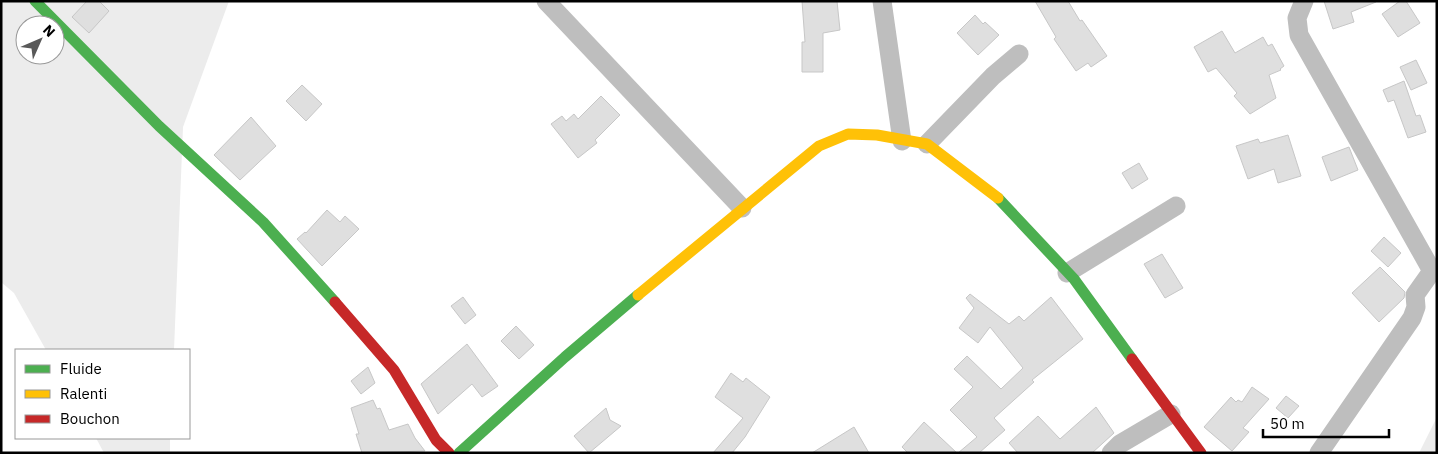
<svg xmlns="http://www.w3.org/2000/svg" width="1438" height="454" font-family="'IBM Plex Sans',sans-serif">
  <rect width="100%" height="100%" fill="#fff"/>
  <!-- green -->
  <g fill="#ececec" fill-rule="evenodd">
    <path d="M1,1H229L183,127L174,350H46L14,293L1,282ZM25,25H55V55H25Z"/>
    <polygon points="1437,417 1437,453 1419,453"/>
    <polygon points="96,438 170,438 170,453 104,453"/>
  </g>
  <!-- building -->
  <g fill="#dfdfdf" stroke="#c7c7c7">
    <polygon points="87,1 99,1 109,11 89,33 72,17"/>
    <polygon points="802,1 837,1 840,30 823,33 823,72 802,72 802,42 805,42"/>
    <polygon points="1035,1 1068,1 1080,21 1082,20 1107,56 1091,67 1088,63 1076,71 1054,39 1056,37"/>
    <polygon points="1324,1 1376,1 1376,2 1351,12 1354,22 1333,29"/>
    <polygon points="1400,1 1406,1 1420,23 1398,37 1382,14"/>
    <polygon points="975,15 983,24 985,22 999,35 978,55 957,33"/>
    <polygon points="1222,31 1235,53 1263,37 1268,46 1272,44 1284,66 1280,69 1281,70 1269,75 1276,98 1250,114 1234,96 1237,93 1216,68 1208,72 1194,47"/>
    <polygon points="1416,60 1427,83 1411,90 1400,67"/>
    <polygon points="1404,81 1416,116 1420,115 1426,132 1408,138 1394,100 1388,102 1383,90"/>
    <polygon points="302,85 322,104 306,121 286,101"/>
    <polygon points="601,96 620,115 595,140 597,143 578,158 551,124 562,116 566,121 574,114 578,119"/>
    <polygon points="251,117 276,146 240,180 214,155"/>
    <polygon points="1288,135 1301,176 1278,183 1274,169 1248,179 1236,146 1258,139 1260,143"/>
    <polygon points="1349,147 1358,170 1331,181 1322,157"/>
    <polygon points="1139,163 1148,179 1132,189 1122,173"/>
    <polygon points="327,210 340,222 345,216 359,229 322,266 297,239 305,232 306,233"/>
    <polygon points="1384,237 1401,253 1388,267 1371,251"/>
    <polygon points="1162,254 1183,288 1165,298 1144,264"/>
    <polygon points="1380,267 1405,292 1404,298 1379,322 1352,293"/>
    <polygon points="970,294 1009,324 1019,316 1024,321 1051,297 1083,339 1032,380 1034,382 994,418 1005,430 979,453 958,453 977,437 950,410 973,387 954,369 967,356 1001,389 1023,368 990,327 978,343 959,328 974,308 966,298"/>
    <polygon points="463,297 476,315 465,324 451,306"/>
    <polygon points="516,326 534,345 519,359 501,341"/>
    <polygon points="467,344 498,386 482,397 472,384 438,414 421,384"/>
    <polygon points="368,367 375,383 361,394 351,381"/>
    <polygon points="731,373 743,382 746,378 770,397 745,437 732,453 713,453 743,418 715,397"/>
    <polygon points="1252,387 1269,399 1243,428 1249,432 1232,451 1204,427 1231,397 1236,402 1238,400 1242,402"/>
    <polygon points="1286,396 1299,406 1288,418 1276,408"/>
    <polygon points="373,400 377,409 380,408 389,430 408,424 415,438 425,451 362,453 356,434 359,434 351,408"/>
    <polygon points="1096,407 1114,433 1092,453 1018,453 1009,443 1038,416 1060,439"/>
    <polygon points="606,408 610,420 621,426 589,453 574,436"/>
    <polygon points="924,422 957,453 908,453 902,447"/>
    <polygon points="854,427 869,453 812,453"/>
  </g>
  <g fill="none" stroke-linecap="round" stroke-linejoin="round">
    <!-- street -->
    <g stroke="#bebebe" stroke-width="19">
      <polyline points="546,1 742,208"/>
      <polyline points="882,1 902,141"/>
      <polyline points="1304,1 1297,18 1299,35 1432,271 1415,295 1416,307 1412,318 1319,453"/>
      <polyline points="927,144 993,76 1019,54"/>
      <polyline points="1067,273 1176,206"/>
      <polyline points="1111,453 1120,444 1171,414"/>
    </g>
    <!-- fast -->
    <g stroke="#4caf50" stroke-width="11">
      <polyline points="35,1 159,126 263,222 335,302"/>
      <polyline points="998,198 1074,279 1132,359"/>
      <polyline points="459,453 565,357 638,295"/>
    </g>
    <!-- slow -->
    <polyline stroke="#ffc107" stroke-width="11" points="638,295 819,146 848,134 877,135 927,144 998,198"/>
    <!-- jam -->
    <g stroke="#c62828" stroke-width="11">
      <polyline points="335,302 394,370 436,440 449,453"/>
      <polyline points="1132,359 1201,453"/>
    </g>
  </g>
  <!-- border -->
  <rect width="1438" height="454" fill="none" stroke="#000000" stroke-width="5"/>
  <!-- legend -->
  <rect x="15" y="349" width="175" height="90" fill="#ffffff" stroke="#999999"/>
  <rect x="25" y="365" width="25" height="8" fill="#4caf50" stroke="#999999"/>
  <text x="60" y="374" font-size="15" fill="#000000">Fluide</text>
  <rect x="25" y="390" width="25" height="8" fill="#ffc107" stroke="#999999"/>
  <text x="60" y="399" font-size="15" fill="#000000">Ralenti</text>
  <rect x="25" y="415" width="25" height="8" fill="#c62828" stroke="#999999"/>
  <text x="60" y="424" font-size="15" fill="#000000">Bouchon</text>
  <!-- north arrow -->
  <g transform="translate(40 40) rotate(45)"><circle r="24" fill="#ffffff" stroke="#999999"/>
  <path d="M0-4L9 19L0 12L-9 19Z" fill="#595959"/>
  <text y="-8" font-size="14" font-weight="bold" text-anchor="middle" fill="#000000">N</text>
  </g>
  <!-- scale -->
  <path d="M1263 429v8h126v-8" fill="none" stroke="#000000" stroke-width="2.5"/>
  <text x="1270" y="429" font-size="15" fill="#000000" stroke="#ffffff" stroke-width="4" paint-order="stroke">50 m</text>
</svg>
